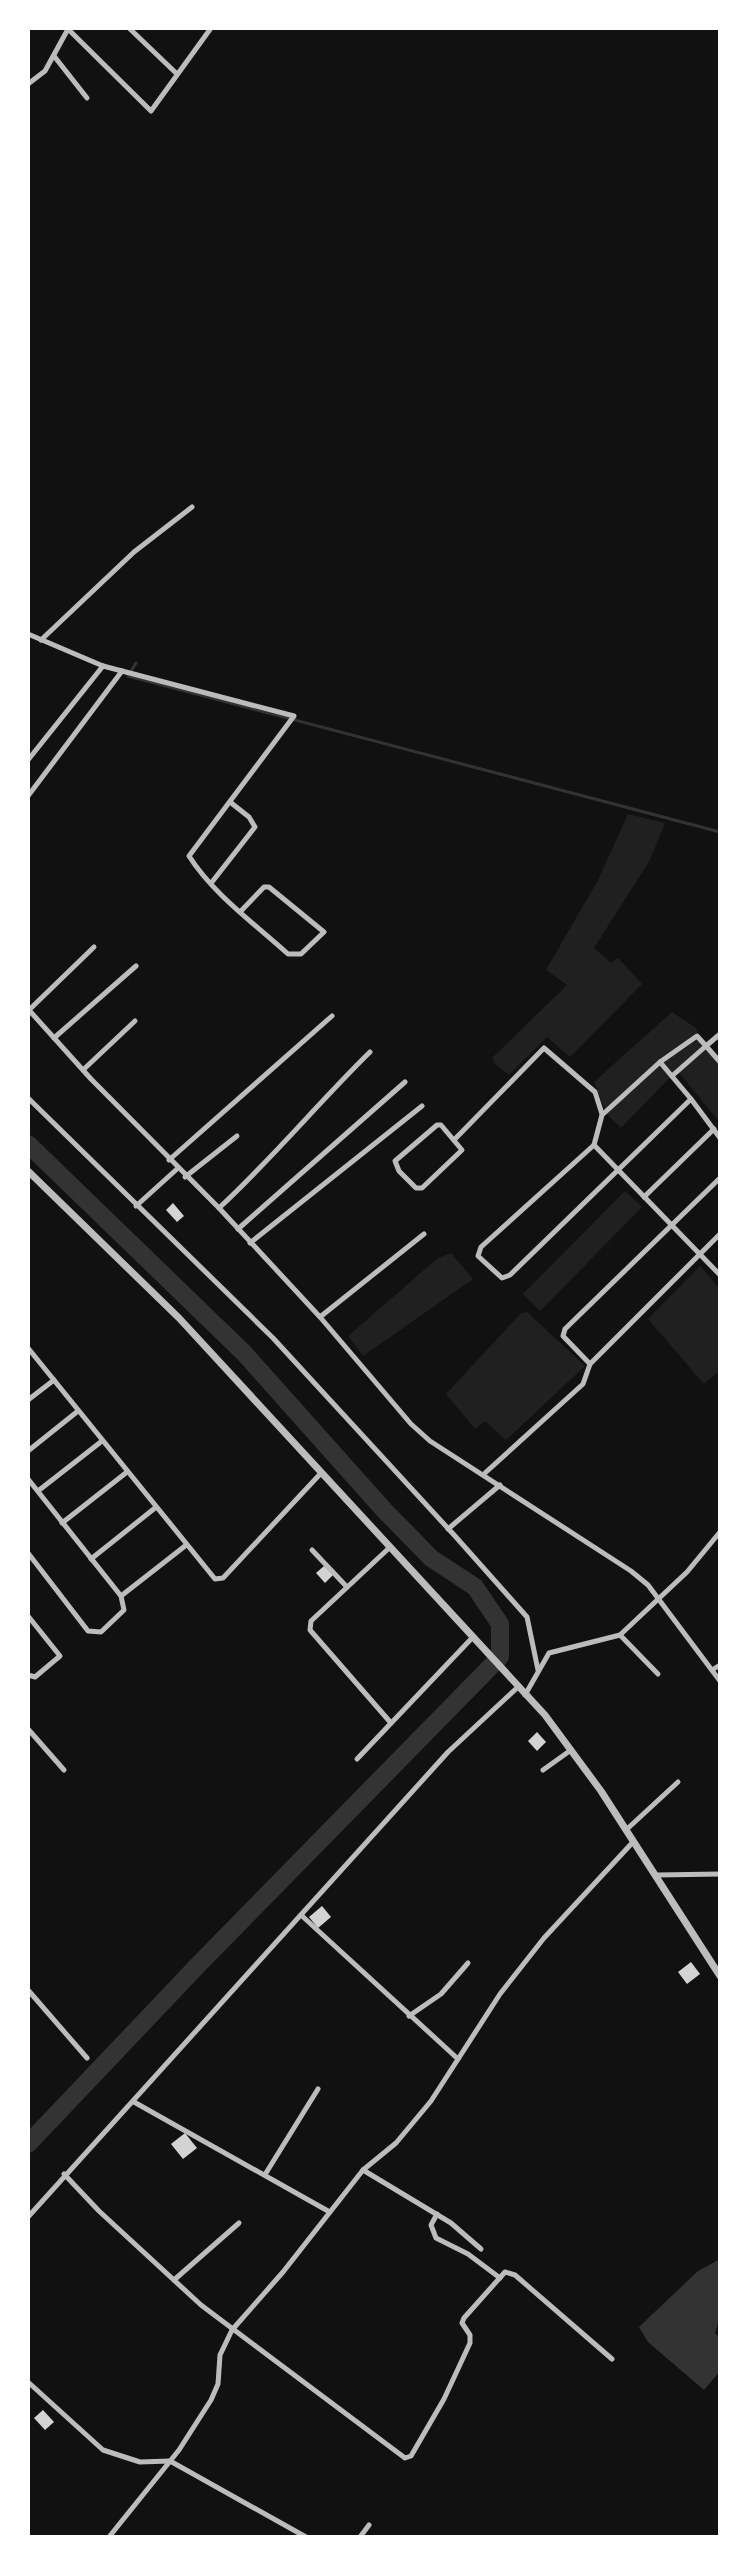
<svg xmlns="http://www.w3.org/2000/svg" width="748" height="2565" font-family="Roboto,sans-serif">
  <rect width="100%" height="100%" fill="#111"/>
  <!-- green -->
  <g fill="#202020">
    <polygon points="628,814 665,823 650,860 594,948 611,963 618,958 642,984 570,1057 547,1037 509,1075 494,1063 493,1057 567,985 546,970 598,880"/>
    <polygon points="672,1012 696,1028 705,1047 720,1065 720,1123 677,1070 621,1128 607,1114 594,1082"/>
    <polygon points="625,1191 642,1207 540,1311 523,1294"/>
    <polygon points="451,1253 473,1279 363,1356 348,1336 438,1258"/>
    <polygon points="700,1266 720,1289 720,1370 704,1384 648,1319"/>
    <polygon points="527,1312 585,1366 506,1440 485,1421 475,1429 446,1394 521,1313"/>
  </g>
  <!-- water -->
  <polygon fill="#333" points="720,2259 720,2316 715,2333 720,2338 720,2371 704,2390 648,2342 639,2327 698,2271"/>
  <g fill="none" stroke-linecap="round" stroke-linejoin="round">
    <!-- stream -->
    <polyline stroke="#333" stroke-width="3" points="136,663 128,676 720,832"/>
    <!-- river -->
    <polyline stroke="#333" stroke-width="18" points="28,1144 244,1353 384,1510 431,1558 475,1587 500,1624 500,1657 199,1964 28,2144"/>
  </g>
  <!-- building -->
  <g fill="#d3d3d3">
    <polygon points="173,1203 184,1216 177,1222 166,1210"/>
    <polygon points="324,1566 333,1575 325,1583 316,1573"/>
    <polygon points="537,1732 546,1742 537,1751 528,1741"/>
    <polygon points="322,1906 331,1917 318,1928 309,1917"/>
    <polygon points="691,1962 700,1974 687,1984 678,1972"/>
    <polygon points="185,2133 197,2148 183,2159 171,2144"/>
    <polygon points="43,2410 54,2422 45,2430 34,2418"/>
  </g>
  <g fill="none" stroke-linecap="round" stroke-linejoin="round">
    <!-- minor -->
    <g stroke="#bcbcbc" stroke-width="5">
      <polyline points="129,28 177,74"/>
      <polyline points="68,29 151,111 211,28"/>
      <polyline points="54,56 87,98"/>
      <polyline points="28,84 45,71 68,29"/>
      <path d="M28,634L103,666L294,716L189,856C213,894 255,924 288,954H301L324,932L269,887H264L241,911"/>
      <polyline points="41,640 134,552 192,507"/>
      <polyline points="28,760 103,666"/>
      <polyline points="28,796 122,671"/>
      <polyline points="212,882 255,827 249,817 230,802"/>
      <polyline points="28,1009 91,1079 219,1208 320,1317 411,1424 430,1441 631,1571 648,1585 720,1681"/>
      <polyline points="29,1010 94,947"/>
      <polyline points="720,1034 706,1046 720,1062"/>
      <polyline points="54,1038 136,966"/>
      <polyline points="660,1062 691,1099"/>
      <polyline points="83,1070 135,1021"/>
      <polyline points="672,1076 706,1046 697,1036 660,1062 602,1115 594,1145 720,1275"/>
      <polyline points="28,1098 273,1338 455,1536 527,1617 538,1670"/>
      <polygon points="437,1125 441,1125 462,1150 422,1188 416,1188 399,1171 395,1161"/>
      <polyline points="454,1140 544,1048 595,1092 602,1114"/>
      <polyline points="594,1145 481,1247 478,1256 502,1278 510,1275 691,1099 720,1138"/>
      <polyline points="169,1160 332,1016"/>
      <polyline points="185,1177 237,1136"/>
      <polyline points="644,1197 714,1129"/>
      <polyline points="136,1206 177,1169"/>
      <path d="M219,1208C272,1159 318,1103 370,1052"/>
      <polyline points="238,1229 405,1082"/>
      <polyline points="250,1243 422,1106"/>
      <polyline points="320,1317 424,1234"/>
      <polyline points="28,1348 215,1579 223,1578 322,1472"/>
      <polyline points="590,1364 563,1336 565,1329 720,1178"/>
      <polyline points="590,1364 720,1234"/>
      <polyline points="28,1400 54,1380"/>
      <polyline points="28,1451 78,1411"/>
      <polyline points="485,1473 583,1384 590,1364"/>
      <polyline points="28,1479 121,1596 124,1610 101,1632 88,1631 28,1553"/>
      <polyline points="38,1491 102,1441"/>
      <polyline points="62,1523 127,1472"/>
      <polyline points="448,1529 500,1485"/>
      <polyline points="388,1549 311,1621 310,1630 391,1723"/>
      <polyline points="312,1550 347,1587"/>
      <polyline points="91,1559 155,1508"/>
      <polyline points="121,1596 185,1546"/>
      <polyline points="28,1616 60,1656 35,1677 28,1675"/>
      <polyline points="620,1635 658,1674"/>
      <polyline points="712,1670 720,1665"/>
      <polyline points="525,1695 549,1653 620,1635 687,1572 720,1532"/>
      <polyline points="28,1729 64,1770"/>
      <polyline points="357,1759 472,1638"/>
      <polyline points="543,1770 571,1750"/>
      <polyline points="626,1830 678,1782"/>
      <polyline points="657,1875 720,1874"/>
      <polyline points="301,1915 458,2059"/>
      <polyline points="28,1990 87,2058"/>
      <polyline points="409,2016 441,1994 468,1963"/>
      <polyline points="134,2102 328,2211"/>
      <polyline points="363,2170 451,2223 481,2249"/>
      <polyline points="266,2173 318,2089"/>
      <polyline points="64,2174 99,2211 201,2305 405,2458 411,2456 444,2399 470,2343 470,2335 462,2323 464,2318 505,2272 515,2275 612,2359"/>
      <polyline points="437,2214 431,2225 436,2238 468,2254 500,2278"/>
      <polyline points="28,2217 448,1752 518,1687"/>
      <polyline points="174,2280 239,2223"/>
      <polyline points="28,2382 103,2450 140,2462 170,2461 306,2537"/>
      <polyline points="109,2537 179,2450 211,2400 218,2384 220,2355 232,2330 283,2272 363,2170 396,2143 431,2101 500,1994 544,1938 633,1842"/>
      <polyline points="360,2537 369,2525"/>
    </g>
    <!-- tertiary -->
    <polyline stroke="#bcbcbc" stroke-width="7" points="28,1171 179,1318 545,1715 601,1791 720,1976"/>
  </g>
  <!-- border -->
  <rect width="748" height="2565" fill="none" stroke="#ffffff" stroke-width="60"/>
</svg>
